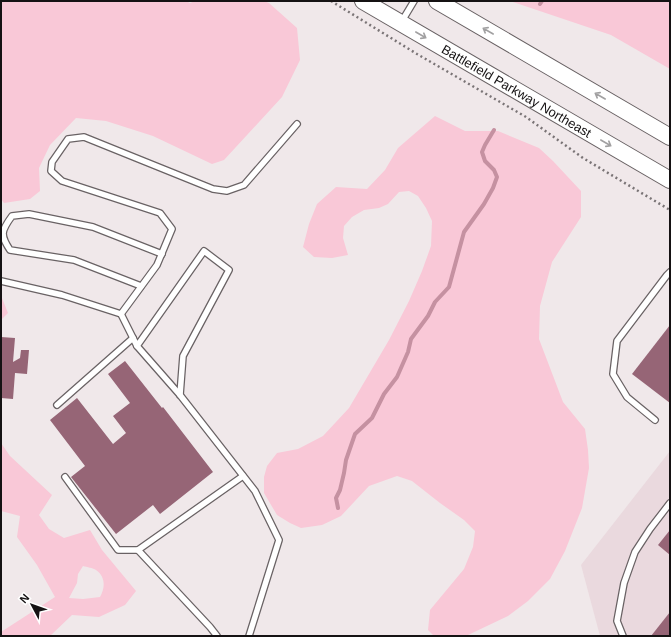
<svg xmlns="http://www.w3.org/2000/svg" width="671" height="637" font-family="Helvetica,sans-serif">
  <rect width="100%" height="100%" fill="#f0e8ea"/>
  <!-- built -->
  <polygon fill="#ead9de" points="670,451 670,636 600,636 581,565"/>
  <!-- green -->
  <g fill="#f9c8d7" fill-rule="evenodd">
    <polygon points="1,1 186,1 190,3 195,1 264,1 269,3 297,28 300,60 282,97 224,160 212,164 153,136 106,121 76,118 50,145 39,168 40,191 30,199 4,203 1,199"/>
    <polygon points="510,1 670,1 670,69 611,35"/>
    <polygon points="435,116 465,131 498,131 539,148 553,161 581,191 581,217 552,262 540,306 539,339 563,402 585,429 588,450 589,468 582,508 565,551 550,579 528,601 508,616 468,635 463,636 434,636 428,630 430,610 464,569 473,547 475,531 464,520 440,503 412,481 397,476 369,486 341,516 322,525 301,528 290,523 277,515 264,493 264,477 267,466 277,453 298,449 323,436 349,408 389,340 409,301 422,271 431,246 432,221 426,208 418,196 409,191 399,192 388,204 379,208 364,210 352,217 344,226 343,238 348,255 332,258 314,257 303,247 309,224 317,204 336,187 367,189 385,170 398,148"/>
    <polygon points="1,298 2,298 8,313 2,319 1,319"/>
    <path d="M1,443L10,456L52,495L39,515L49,529L64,538L90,530L102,550L136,591L125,605L99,617L72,615L50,636H1V632L55,597L37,565L17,537L20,516L1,511ZM83,566C87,567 93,568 96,570C106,577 105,588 100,597L83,599L69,598L77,583L78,574Z"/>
  </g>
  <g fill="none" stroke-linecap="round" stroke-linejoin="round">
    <!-- stream -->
    <g stroke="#c591a1" stroke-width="4">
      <polyline points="540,4 542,1"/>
      <polyline points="338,508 336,498 340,490 344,473 346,460 355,434 372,418 384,394 397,377 408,352 411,339 428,316 435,302 449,287 464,232 484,204 493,188 497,177 494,170 485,161 482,152 485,145 494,130"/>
    </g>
  </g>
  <!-- building -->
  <g fill="#966576">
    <polygon points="670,325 670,403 632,374"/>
    <polygon points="1,337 15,338 13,362 20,358 21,350 29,350 27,374 15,373 13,399 1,398"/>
    <polygon points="125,361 162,408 163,407 213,472 160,514 153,505 116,534 71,477 85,466 50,420 77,398 113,444 126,433 113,416 130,403 108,374"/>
    <polygon points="670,530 670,555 658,545"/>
    <polygon points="670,612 670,636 651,636"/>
  </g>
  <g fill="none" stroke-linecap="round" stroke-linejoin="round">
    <defs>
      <g id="service">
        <polyline points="402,21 414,1"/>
        <polyline points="1,281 62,295 121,314 137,346 180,395 255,491 279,540 249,636"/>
        <path d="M141,286L74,260L10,250C0,235 1,231 12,216L29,214L93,227L162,254"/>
        <polyline points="121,314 157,265 172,229 160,213 62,181 51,171 52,162 68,139 84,137 213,189 227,191 244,185 297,124"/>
        <polyline points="137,346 204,251 229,270 183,356 180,395"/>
        <polyline points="57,405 133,338"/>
        <polyline points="655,420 627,397 613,374 617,341 667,275 670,272"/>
        <polyline points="65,477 118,550 138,550"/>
        <polyline points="217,636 210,627 138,550 243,476"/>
        <polyline points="623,636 617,621 624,583 635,552 650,529 670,503"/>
      </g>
      <g id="secondary">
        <path id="s1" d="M363,1L670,180"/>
        <polyline points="437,1 670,137"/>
      </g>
    </defs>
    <!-- service casing -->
    <use href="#service" stroke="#696264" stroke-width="8"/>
    <!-- secondary casing -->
    <use href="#secondary" stroke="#696264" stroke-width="18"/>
    <!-- path -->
    <polyline stroke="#7a7476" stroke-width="2.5" stroke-dasharray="2 3" stroke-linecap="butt" points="331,1 417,54 526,117 583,158 670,210"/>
    <!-- service -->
    <use href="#service" stroke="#fff" stroke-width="5.5"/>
    <!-- secondary -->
    <use href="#secondary" stroke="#fff" stroke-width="16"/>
  </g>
  <!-- one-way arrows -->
  <defs><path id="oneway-shaft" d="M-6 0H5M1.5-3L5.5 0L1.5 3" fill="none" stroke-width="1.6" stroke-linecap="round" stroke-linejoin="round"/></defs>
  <g stroke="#a1a0a1">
    <use href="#oneway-shaft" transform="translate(488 31) rotate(-150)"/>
    <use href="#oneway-shaft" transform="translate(421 35) rotate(30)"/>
    <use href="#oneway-shaft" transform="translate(600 96) rotate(-150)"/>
    <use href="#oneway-shaft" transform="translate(606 143) rotate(30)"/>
  </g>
  <g text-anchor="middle" stroke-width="4" stroke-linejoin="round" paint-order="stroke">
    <!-- street labels -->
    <g font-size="13" fill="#151213" stroke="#fff">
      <text dy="5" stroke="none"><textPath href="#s1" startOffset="178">Battlefield Parkway Northeast</textPath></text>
    </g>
  </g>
  <!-- border -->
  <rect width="671" height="637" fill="none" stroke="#151213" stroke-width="4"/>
  <!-- north arrow -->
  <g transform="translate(32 605) rotate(311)" stroke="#ffffff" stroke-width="3" paint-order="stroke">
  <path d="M0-3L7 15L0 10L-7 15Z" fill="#151213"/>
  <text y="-6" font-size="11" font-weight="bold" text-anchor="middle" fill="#151213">N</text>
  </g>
</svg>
